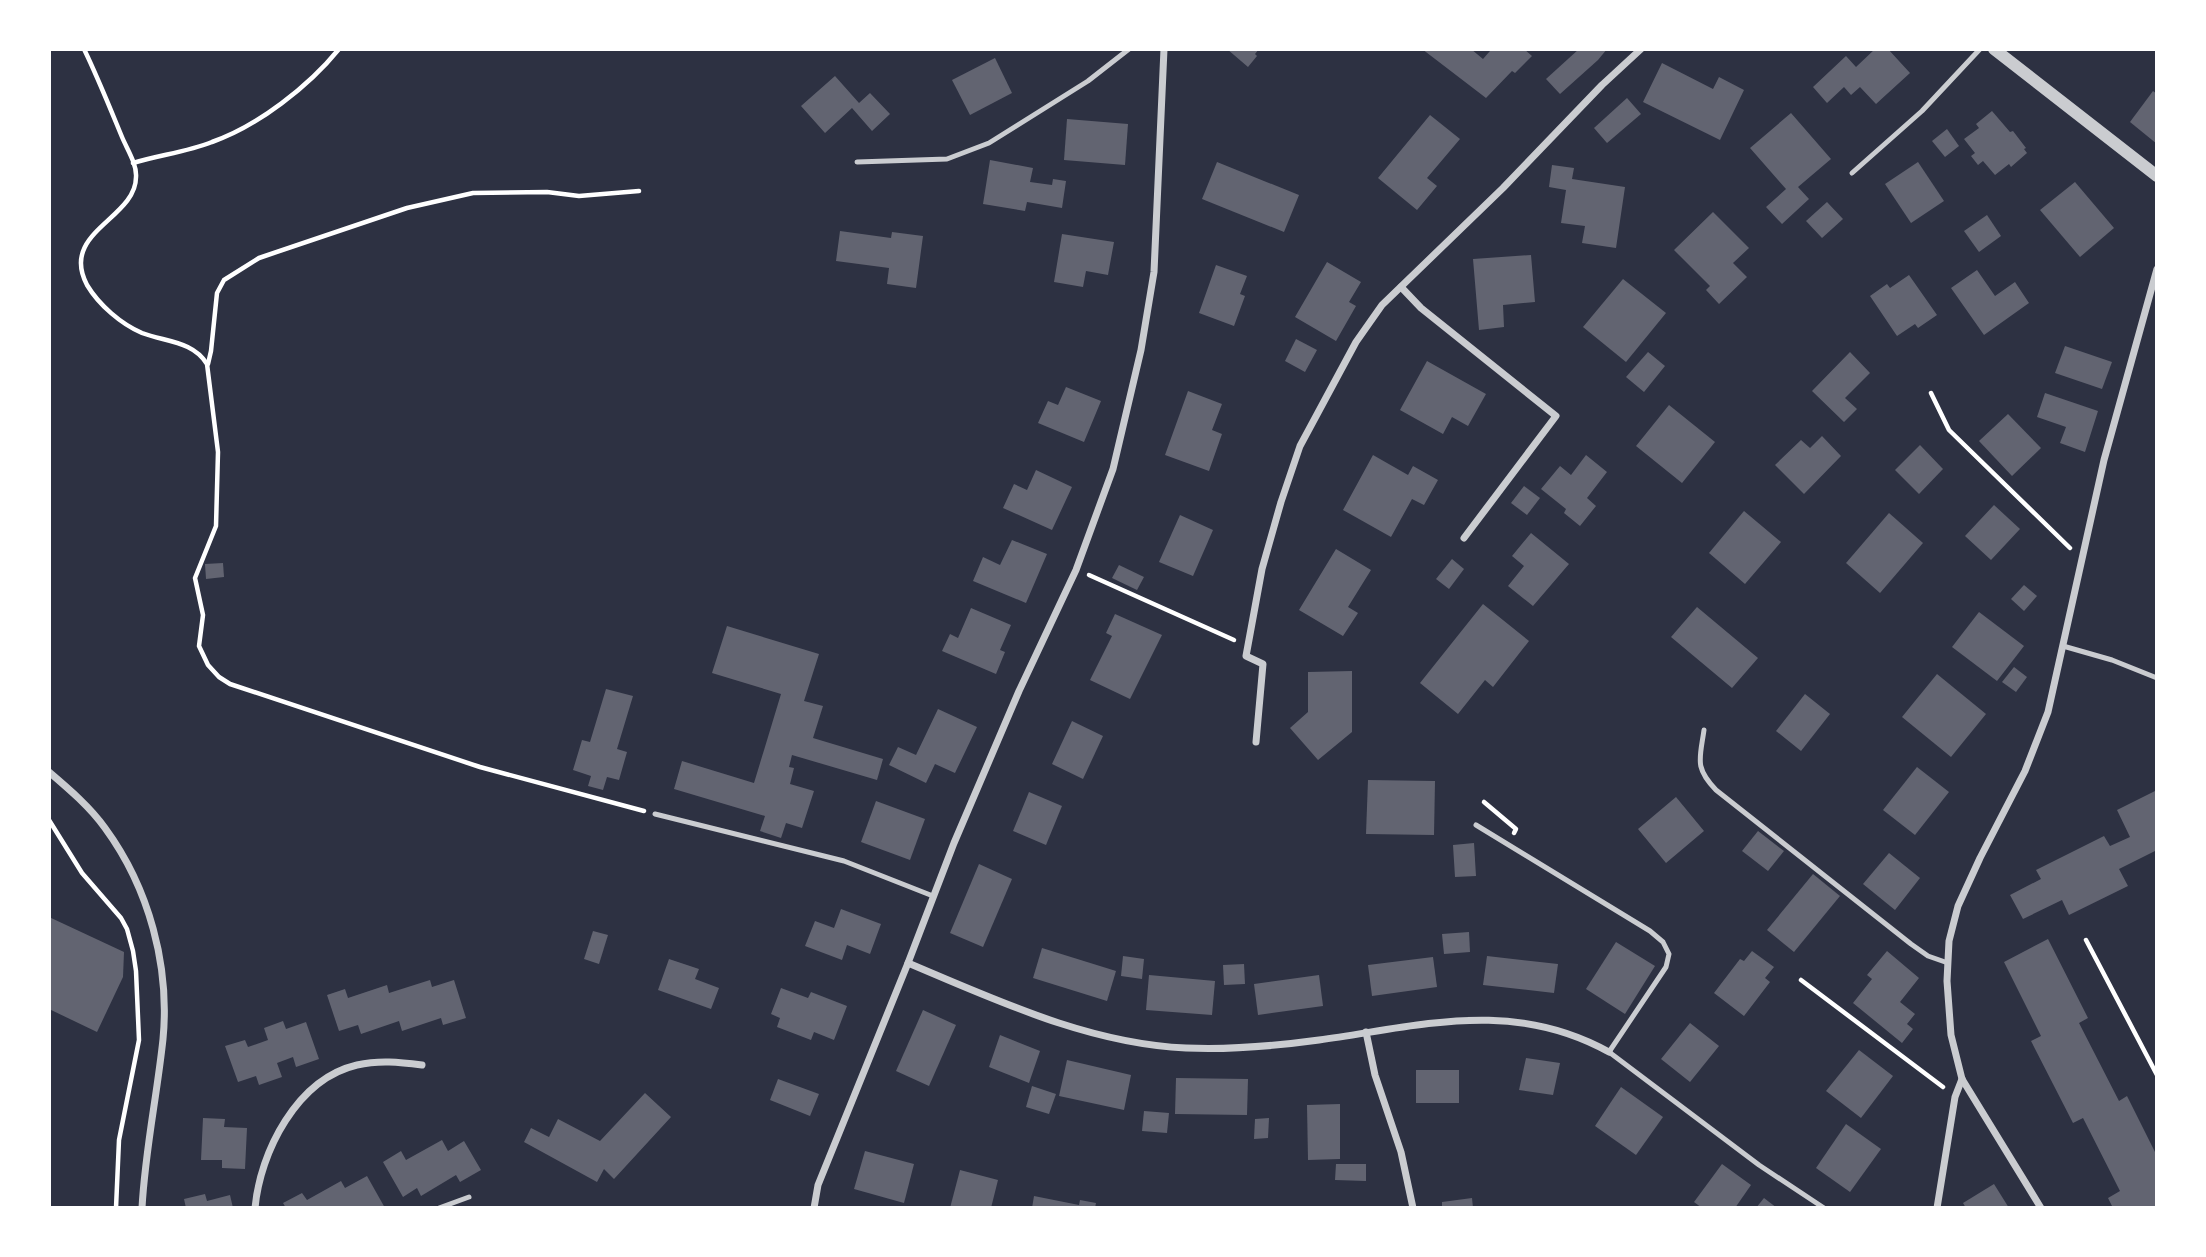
<svg xmlns="http://www.w3.org/2000/svg" width="2206" height="1257" font-family="'Fira Sans',sans-serif">
  <rect width="100%" height="100%" fill="#2d3142"/>
  <!-- building -->
  <g fill="#626471">
    <polygon points="1227,49 1259,49 1255,54 1257,56 1248,67"/>
    <polygon points="1422,49 1471,49 1483,59 1490,51 1487,49 1524,49 1532,56 1515,73 1512,71 1486,98"/>
    <polygon points="1579,49 1607,49 1598,60 1560,94 1546,79"/>
    <polygon points="1875,49 1888,49 1910,73 1876,104 1860,87 1851,95 1844,87 1827,103 1813,87 1846,56 1856,67"/>
    <polygon points="995,58 1012,93 970,115 952,80"/>
    <polygon points="1662,63 1713,89 1719,77 1744,90 1720,140 1643,102"/>
    <polygon points="835,76 859,103 870,93 890,114 872,131 852,108 825,133 801,106"/>
    <polygon points="2153,91 2157,94 2157,144 2130,122"/>
    <polygon points="1627,98 1641,114 1607,143 1594,128"/>
    <polygon points="1992,111 2010,132 2013,131 2026,148 2024,149 2027,153 2011,167 2009,164 1995,175 1983,161 1978,165 1971,156 1975,153 1964,139 1979,128 1976,124"/>
    <polygon points="1791,113 1831,159 1798,187 1809,199 1782,224 1766,207 1786,189 1750,148"/>
    <polygon points="1430,115 1460,139 1427,178 1437,186 1417,210 1378,178"/>
    <polygon points="1067,119 1128,124 1125,165 1064,160"/>
    <polygon points="1947,129 1959,146 1945,157 1932,141"/>
    <polygon points="990,160 1033,168 1030,182 1052,185 1053,179 1066,181 1062,208 1027,202 1025,211 983,204"/>
    <polygon points="1217,162 1299,195 1284,232 1202,199"/>
    <polygon points="1918,162 1944,201 1911,223 1885,184"/>
    <polygon points="1552,165 1574,168 1572,179 1625,187 1616,248 1582,243 1585,226 1561,223 1566,190 1549,187"/>
    <polygon points="2075,182 2114,228 2080,257 2040,210"/>
    <polygon points="1827,202 1843,219 1822,238 1806,221"/>
    <polygon points="1713,212 1749,248 1733,263 1747,277 1719,304 1706,290 1710,286 1674,250"/>
    <polygon points="1987,215 2001,236 1979,252 1964,231"/>
    <polygon points="840,231 891,238 892,232 923,236 916,288 887,284 889,268 836,261"/>
    <polygon points="1062,234 1114,242 1108,275 1086,271 1083,287 1054,282"/>
    <polygon points="1531,255 1535,302 1503,305 1504,327 1479,330 1473,259"/>
    <polygon points="1327,262 1361,282 1349,302 1356,306 1336,341 1295,317"/>
    <polygon points="1216,265 1247,276 1240,294 1245,296 1234,326 1199,313"/>
    <polygon points="1977,270 1995,296 2015,282 2029,303 1984,335 1951,288"/>
    <polygon points="1909,275 1937,315 1918,328 1915,324 1897,336 1870,296 1887,284 1890,288"/>
    <polygon points="1623,279 1666,313 1626,362 1583,327"/>
    <polygon points="1296,339 1317,350 1305,372 1285,361"/>
    <polygon points="2065,346 2112,362 2102,389 2055,373"/>
    <polygon points="1648,352 1665,366 1644,392 1626,377"/>
    <polygon points="1850,352 1870,373 1845,398 1857,409 1844,422 1812,391"/>
    <polygon points="1427,361 1486,394 1468,426 1452,417 1443,434 1400,410"/>
    <polygon points="1066,387 1101,401 1084,442 1038,423 1048,401 1058,405"/>
    <polygon points="1188,391 1222,404 1212,430 1222,434 1209,471 1165,455"/>
    <polygon points="2045,393 2098,411 2085,452 2060,443 2066,427 2037,417"/>
    <polygon points="1669,405 1715,442 1682,483 1636,446"/>
    <polygon points="2008,414 2041,448 2012,476 1979,441"/>
    <polygon points="1822,436 1841,456 1804,494 1775,465 1801,440 1810,448"/>
    <polygon points="1920,445 1943,469 1919,494 1895,470"/>
    <polygon points="1373,455 1408,475 1413,466 1438,480 1424,505 1412,499 1391,537 1343,510"/>
    <polygon points="1586,455 1607,472 1587,498 1596,506 1580,526 1564,513 1566,509 1541,489 1560,466 1571,475"/>
    <polygon points="1036,470 1072,487 1052,530 1003,508 1014,484 1027,490"/>
    <polygon points="1524,486 1540,498 1527,515 1511,503"/>
    <polygon points="1994,505 2020,529 1991,560 1965,536"/>
    <polygon points="1744,511 1781,542 1745,584 1709,553"/>
    <polygon points="1889,513 1923,543 1880,593 1846,563"/>
    <polygon points="1180,515 1213,530 1193,576 1159,562"/>
    <polygon points="1531,533 1569,564 1533,606 1508,586 1524,566 1512,556"/>
    <polygon points="1012,540 1047,554 1026,603 973,581 983,557 1000,565"/>
    <polygon points="1336,549 1371,570 1348,607 1358,613 1343,636 1299,610"/>
    <polygon points="1452,559 1464,569 1449,589 1436,579"/>
    <polygon points="223,563 224,577 206,579 205,564"/>
    <polygon points="1119,565 1144,577 1137,590 1112,578"/>
    <polygon points="2024,585 2037,596 2024,611 2011,599"/>
    <polygon points="1483,604 1529,641 1493,687 1485,680 1458,714 1420,683"/>
    <polygon points="1697,607 1758,658 1732,688 1671,637"/>
    <polygon points="971,608 1011,625 1000,650 1005,652 996,674 942,651 950,634 958,638"/>
    <polygon points="1979,612 2024,646 1997,681 1952,647"/>
    <polygon points="1115,614 1162,635 1130,699 1090,680 1112,636 1106,633"/>
    <polygon points="727,626 819,654 804,701 823,706 813,738 883,759 877,780 792,755 789,767 794,768 790,784 814,791 802,828 786,823 781,838 760,831 765,816 674,789 682,761 754,783 781,694 712,673"/>
    <polygon points="2014,667 2027,677 2016,692 2002,682"/>
    <polygon points="1352,671 1352,732 1318,760 1290,728 1308,712 1308,672"/>
    <polygon points="1937,674 1986,714 1951,757 1902,717"/>
    <polygon points="606,689 633,696 617,749 627,752 619,780 607,777 603,790 588,786 591,776 573,770 582,740 590,742"/>
    <polygon points="1805,694 1830,714 1801,751 1776,731"/>
    <polygon points="938,709 977,727 955,773 935,764 926,783 889,765 898,747 916,755"/>
    <polygon points="1072,721 1103,736 1083,779 1052,764"/>
    <polygon points="1917,767 1949,792 1915,835 1883,810"/>
    <polygon points="1368,780 1435,781 1434,835 1366,834"/>
    <polygon points="2157,790 2157,850 2119,869 2128,886 2069,915 2062,900 2023,919 2010,895 2041,879 2036,870 2104,836 2110,846 2130,837 2117,810"/>
    <polygon points="1029,792 1062,806 1046,845 1013,831"/>
    <polygon points="1676,797 1704,831 1666,863 1638,829"/>
    <polygon points="876,801 925,819 910,860 861,842"/>
    <polygon points="1758,831 1784,851 1768,871 1742,851"/>
    <polygon points="1474,843 1476,876 1455,877 1453,845"/>
    <polygon points="1889,853 1920,878 1895,910 1863,884"/>
    <polygon points="979,864 1012,879 983,947 950,933"/>
    <polygon points="1813,874 1840,896 1794,952 1767,930"/>
    <polygon points="841,909 881,924 870,954 847,945 842,960 805,946 815,921 834,928"/>
    <polygon points="49,917 124,952 123,977 97,1032 49,1009"/>
    <polygon points="593,931 608,935 599,964 584,959"/>
    <polygon points="1469,932 1470,952 1444,954 1442,934"/>
    <polygon points="2048,939 2088,1018 2079,1023 2119,1101 2127,1096 2157,1156 2157,1208 2113,1208 2108,1198 2120,1191 2083,1118 2073,1123 2031,1041 2041,1036 2004,962"/>
    <polygon points="1616,942 1655,966 1625,1014 1586,989"/>
    <polygon points="1042,948 1116,971 1107,1001 1033,978"/>
    <polygon points="1752,951 1774,967 1765,978 1770,982 1744,1016 1714,993 1740,959 1744,961"/>
    <polygon points="1887,951 1919,978 1900,1002 1915,1014 1907,1024 1913,1029 1902,1043 1853,1003 1872,979 1867,975"/>
    <polygon points="1123,956 1144,959 1142,979 1121,976"/>
    <polygon points="1487,956 1558,964 1554,993 1483,985"/>
    <polygon points="1433,957 1437,987 1372,996 1368,965"/>
    <polygon points="669,959 699,969 695,979 719,988 711,1009 658,990"/>
    <polygon points="1244,964 1245,984 1224,985 1223,965"/>
    <polygon points="1149,975 1215,981 1212,1015 1146,1010"/>
    <polygon points="1319,975 1323,1006 1258,1015 1254,984"/>
    <polygon points="430,980 432,987 454,980 466,1018 443,1025 441,1018 402,1031 399,1021 361,1034 358,1025 339,1031 327,995 345,989 348,998 387,985 389,993"/>
    <polygon points="781,988 808,998 811,992 847,1006 834,1040 814,1032 811,1040 777,1027 780,1018 771,1014"/>
    <polygon points="923,1010 956,1025 929,1086 896,1071"/>
    <polygon points="283,1021 286,1029 306,1022 319,1059 296,1067 293,1057 277,1063 282,1077 259,1085 256,1076 238,1082 225,1046 245,1040 248,1047 268,1040 264,1028"/>
    <polygon points="1690,1023 1719,1046 1690,1082 1661,1059"/>
    <polygon points="1000,1035 1040,1051 1029,1083 989,1067"/>
    <polygon points="1859,1050 1893,1076 1861,1118 1826,1091"/>
    <polygon points="1526,1058 1560,1063 1553,1095 1519,1090"/>
    <polygon points="1067,1060 1131,1075 1124,1110 1059,1096"/>
    <rect x="1416" y="1070" width="43" height="33"/>
    <polygon points="1176,1078 1248,1079 1247,1115 1175,1114"/>
    <polygon points="778,1079 819,1094 810,1116 770,1100"/>
    <polygon points="1032,1086 1056,1094 1049,1114 1026,1107"/>
    <polygon points="1621,1087 1663,1117 1636,1155 1595,1126"/>
    <polygon points="645,1093 671,1117 614,1179 604,1169 597,1182 524,1142 531,1128 549,1137 558,1119 600,1141"/>
    <polygon points="1340,1104 1340,1159 1308,1160 1307,1105"/>
    <polygon points="1144,1111 1169,1113 1167,1133 1142,1131"/>
    <polygon points="203,1118 225,1119 224,1127 247,1128 245,1169 222,1168 222,1160 201,1160"/>
    <polygon points="1269,1118 1268,1138 1254,1139 1255,1119"/>
    <polygon points="1846,1124 1881,1149 1850,1192 1816,1168"/>
    <polygon points="442,1140 448,1151 464,1141 481,1170 460,1182 456,1175 421,1196 417,1188 403,1197 383,1162 401,1151 406,1160"/>
    <polygon points="865,1151 914,1164 904,1203 854,1189"/>
    <polygon points="1336,1164 1366,1164 1366,1181 1335,1180"/>
    <polygon points="1722,1164 1751,1185 1735,1208 1702,1208 1694,1202"/>
    <polygon points="960,1170 998,1180 991,1208 950,1208"/>
    <polygon points="367,1176 385,1208 286,1208 283,1203 302,1193 307,1200 341,1181 345,1188"/>
    <polygon points="1994,1184 2009,1208 1966,1208 1963,1203"/>
    <polygon points="205,1194 207,1201 230,1195 233,1208 186,1208 184,1199"/>
    <polygon points="1034,1196 1079,1205 1080,1200 1096,1203 1095,1208 1032,1208"/>
    <polygon points="1472,1198 1473,1208 1442,1208 1442,1202"/>
    <polygon points="1764,1198 1777,1208 1756,1208"/>
  </g>
  <g fill="none" stroke-linecap="round" stroke-linejoin="round">
    <!-- path -->
    <g stroke="#fff" stroke-width="4.5">
      <path d="M84,49C98,78 110,108 122,137C127,149 137,164 136,177C136,219 59,232 87,285C99,305 121,324 142,333C166,342 193,341 207,364L218,452L216,526L195,578L203,615L199,646L208,665L219,677L230,684L480,767L644,811"/>
      <path d="M133,163C159,155 187,152 212,142C258,126 309,86 339,49"/>
      <polyline points="208,364 211,351 217,293 224,280 259,258 407,208 473,193 547,192 579,196 639,191"/>
      <polyline points="1931,393 1949,430 2070,548"/>
      <polyline points="1089,575 1234,640"/>
      <polyline points="1484,802 1516,829 1514,833"/>
      <polyline points="49,820 82,873 121,918 127,929 133,951 136,971 139,1040 119,1140 116,1208"/>
      <polyline points="2086,940 2157,1075"/>
      <polyline points="1801,980 1943,1087"/>
    </g>
    <!-- service -->
    <g stroke="#caccd0" stroke-width="5">
      <polyline points="857,162 947,159 989,143 1088,81 1129,49"/>
      <polyline points="1852,173 1922,111 1980,49"/>
      <polyline points="2063,646 2112,660 2157,678"/>
      <path d="M1704,730C1700,759 1694,767 1716,790L1911,944L1928,956L1948,963"/>
      <polyline points="655,814 844,861 933,896"/>
      <polyline points="1476,825 1650,931 1663,942 1669,954 1666,967 1609,1052 1759,1165 1824,1208"/>
      <polyline points="439,1208 469,1197"/>
    </g>
    <!-- minor -->
    <g stroke="#caccd0" stroke-width="7">
      <polyline points="1401,287 1421,308 1556,416 1464,538"/>
      <polyline points="1256,742 1263,664 1246,656 1262,569 1281,502 1300,446 1356,342 1382,305 1503,188 1602,85 1641,49"/>
      <path d="M49,772C69,789 90,807 105,828C149,888 170,966 163,1039C157,1096 145,1151 142,1208"/>
      <path d="M908,963C996,1000 1089,1044 1186,1048C1230,1050 1275,1046 1319,1040C1421,1026 1512,998 1609,1052"/>
      <polyline points="1366,1032 1375,1075 1401,1152 1413,1208"/>
      <path d="M255,1208C260,1152 297,1079 357,1065C379,1060 399,1062 422,1065"/>
      <polyline points="814,1208 818,1185 908,963 954,843 1019,691 1076,570 1113,469 1141,350 1154,272 1164,49"/>
      <polyline points="1937,1208 1955,1097 1962,1079"/>
      <polyline points="2041,1208 1962,1079 1951,1035 1947,981 1949,941 1958,906 1980,858 2025,771 2048,712 2104,460 2157,269"/>
    </g>
    <!-- tertiary -->
    <polyline stroke="#caccd0" stroke-width="12" points="1994,49 2157,176"/>
  </g>
  <!-- border -->
  <rect width="2206" height="1257" fill="none" stroke="#ffffff" stroke-width="102"/>
</svg>
